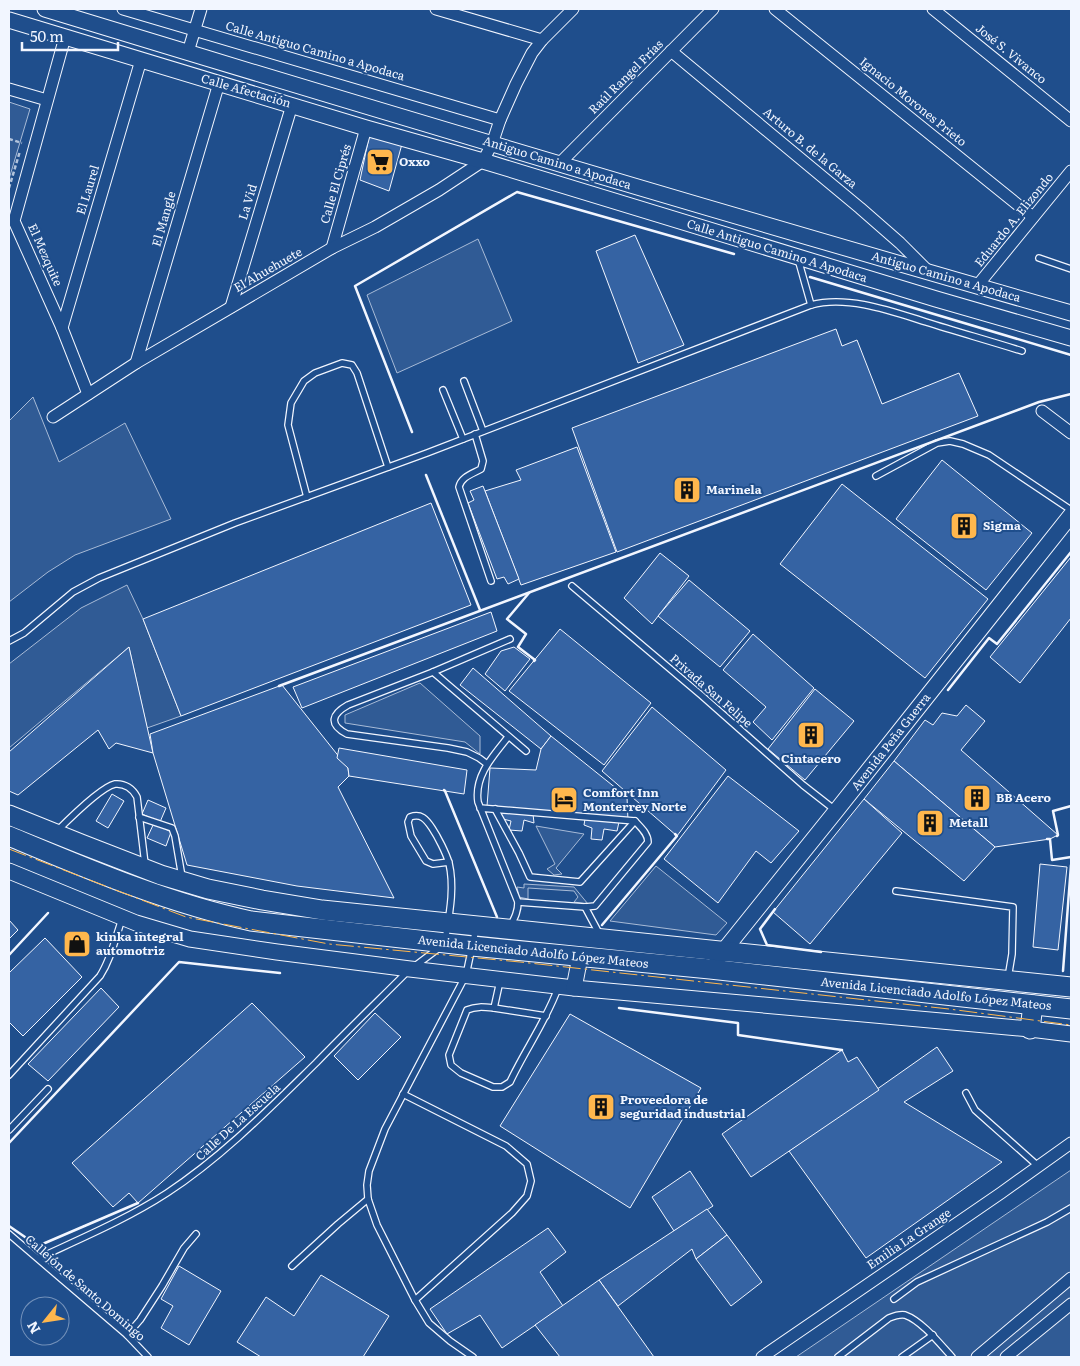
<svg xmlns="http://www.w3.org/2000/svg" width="1080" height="1366" font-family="Literata,serif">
  <rect width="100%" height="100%" fill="#1f4e8c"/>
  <!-- green -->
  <g fill="#305b95" stroke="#a8bbd7">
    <polygon points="9,102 30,109 9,179"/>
    <polygon points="478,239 512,321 397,373 367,295"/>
    <polygon points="33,397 59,462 125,423 171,519 75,555 48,572 9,602 9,421"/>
    <polygon points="127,585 143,619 181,716 147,728 129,647 9,748 9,664 81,608"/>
    <polygon points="420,683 480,736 480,754 465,742 345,723 345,715"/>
    <polygon points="536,826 584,834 556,868 562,874 554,875 547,869 555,864"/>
    <polygon points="656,866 727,923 716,935 610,921"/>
    <polygon points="524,884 574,887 588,904 574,902 578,897 574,891 528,888 528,899 519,897 517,887 524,888"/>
    <polygon points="1071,1170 1071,1357 796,1357"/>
  </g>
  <!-- building -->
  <g fill="#3563a3" stroke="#f2f6ff">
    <polygon points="369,137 402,144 389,191 360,180"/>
    <polygon points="635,235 684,345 638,363 596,251"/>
    <polygon points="836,329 842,346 857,340 882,404 959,373 978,416 617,552 572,428"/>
    <polygon points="577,447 616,552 521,585 485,491 521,480 516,470"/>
    <polygon points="942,460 1032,533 986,590 896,519"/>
    <polygon points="842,484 988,599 925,678 780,564"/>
    <polygon points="483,486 519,579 508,584 504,577 497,579 468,503 474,500 470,491"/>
    <polygon points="431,503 471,605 181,716 143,619"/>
    <polygon points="660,553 689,576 652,624 624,598"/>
    <polygon points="1071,557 1071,618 1020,683 990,657"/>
    <polygon points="689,580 750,631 720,667 658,616"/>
    <polygon points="491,612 497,631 302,708 293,687"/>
    <polygon points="560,629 651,703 604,765 509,691"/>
    <polygon points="753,634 814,688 772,740 753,722 766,707 723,670"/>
    <polygon points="129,647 153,753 116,743 109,749 98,730 18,795 9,791 9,752"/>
    <polygon points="514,647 530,659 505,691 485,674 501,651"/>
    <polygon points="473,668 551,736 541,749 460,685"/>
    <polygon points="282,685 348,768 349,776 338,787 394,898 297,886 187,865 153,753 150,734"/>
    <polygon points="815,689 854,721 805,780 768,749"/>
    <polygon points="966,705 985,721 961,750 1058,835 1050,839 995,847 894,761 925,720 933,725 942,713 957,716"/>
    <polygon points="652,707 726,770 677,836 602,771"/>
    <polygon points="551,736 627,797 628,821 619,822 617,831 604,829 602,840 591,839 592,828 584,825 585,819 533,814 534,823 524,820 522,831 509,830 511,821 499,818 500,810 487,806 490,768 536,770 541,749"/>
    <polygon points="339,748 467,770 464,794 349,776 348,768 337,758"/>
    <polygon points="894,761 995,847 964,881 864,799"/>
    <polygon points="728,776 799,831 771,863 756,851 718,903 664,859"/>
    <polygon points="112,794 124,801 108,828 96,821"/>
    <polygon points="864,799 902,833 810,944 773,912"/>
    <polygon points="148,800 166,808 160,822 142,814"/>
    <polygon points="154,823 171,832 166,846 147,838"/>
    <polygon points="1040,864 1067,867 1058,950 1033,947"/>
    <polygon points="9,920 18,930 9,939"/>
    <polygon points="45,938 82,977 23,1036 9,1022 9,973"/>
    <polygon points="101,988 119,1007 48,1081 28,1064"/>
    <polygon points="252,1003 305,1057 138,1203 129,1193 113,1207 72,1163"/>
    <polygon points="375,1013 401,1037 358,1080 334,1056"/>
    <polygon points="570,1014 701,1088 630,1208 500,1126"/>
    <polygon points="937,1047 953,1071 904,1102 1002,1162 866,1258 789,1151"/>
    <polygon points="842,1050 848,1062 857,1057 879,1090 751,1177 722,1134"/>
    <polygon points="690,1171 713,1206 674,1231 652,1197"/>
    <polygon points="707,1209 727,1235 696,1259 692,1249 618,1306 599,1280"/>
    <polygon points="548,1228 566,1252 540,1272 563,1306 502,1348 480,1315 447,1334 430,1309"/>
    <polygon points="727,1235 762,1282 731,1306 696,1259"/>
    <polygon points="179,1266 221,1291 189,1345 161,1328 173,1306 161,1299"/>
    <polygon points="321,1275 389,1316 363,1357 261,1357 237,1342 266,1297 294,1316"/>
    <polygon points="599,1280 654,1357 560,1357 535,1325"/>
  </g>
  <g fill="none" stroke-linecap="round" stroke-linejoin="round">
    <defs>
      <g id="service">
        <polyline points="1039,258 1071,269"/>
        <polyline points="798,259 811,305"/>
        <polyline points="464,381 483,431"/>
        <polyline points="443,390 463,439"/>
        <path d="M475,434L483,461L481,469C472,474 461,477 459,487L491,581"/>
        <polyline points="876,476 937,443 950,441 963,444 989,455 1071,510"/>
        <polyline points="307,497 288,425 291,403 304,381 315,373 342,363 352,365 357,373 388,467"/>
        <polyline points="572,586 701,695 803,785 835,810"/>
        <path d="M9,641L24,633L73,592L99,578L235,523L427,453L811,305C847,295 891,311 926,322C958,332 990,341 1022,351"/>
        <polyline points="433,672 526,751"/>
        <path d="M487,764L479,758L467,752L448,748L347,734C328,724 332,714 348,705L433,672L510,639"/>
        <path d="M480,808L635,821C640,827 648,833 648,842L595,906L585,907L518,902L478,802C474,776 493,756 508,737"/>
        <polyline points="495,809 519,853 530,877 580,882 635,821"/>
        <polyline points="139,817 172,828 175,836 182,877"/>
        <path d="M57,831C68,820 101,787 115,784C125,783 133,789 137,797L145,864"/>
        <polyline points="896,891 1013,907 1012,954 1008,978"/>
        <polyline points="585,907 600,935"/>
        <path d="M511,925C515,917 518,911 518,902"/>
        <path d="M445,941C449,916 455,889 449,863C446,853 438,837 432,828C426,819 421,813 410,817L408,822L411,836L426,861L433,864L449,862"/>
        <polyline points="415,966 439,948"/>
        <polyline points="500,981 494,1008 546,1016"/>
        <path d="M494,1008C484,1007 476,1006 467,1010L449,1055L451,1065L461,1073L493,1087H502L510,1082C525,1050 546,1021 558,988"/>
        <path d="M9,1075L100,976C111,959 115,939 122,919"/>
        <polyline points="966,1093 975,1110 1038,1166"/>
        <polyline points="403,1094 506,1146 527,1164 531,1181 527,1196 512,1213 415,1300"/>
        <polyline points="9,1130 48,1089"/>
        <polyline points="9,1234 127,1335 148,1357"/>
        <path d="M39,1258C82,1238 127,1219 167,1193C222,1157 269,1109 316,1063C346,1032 377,1002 407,972"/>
        <polyline points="292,1266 338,1224 368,1199"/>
        <polyline points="894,1299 917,1282 1047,1222 1071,1208"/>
        <polyline points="127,1335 140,1320 162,1286 184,1248 196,1234"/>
        <polyline points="473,1357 450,1341 429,1323 415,1300 377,1225 368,1199 367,1185 369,1171 385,1129 466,975 476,928"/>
        <path d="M838,1357L889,1318C894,1316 899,1314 905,1315C922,1321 940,1344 952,1357"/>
        <polyline points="902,1357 933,1335"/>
      </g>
      <g id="minor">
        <polyline points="123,9 500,120"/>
        <polyline points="436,9 542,40"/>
        <polyline points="775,9 1033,217"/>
        <polyline points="933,9 1071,121"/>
        <polyline points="65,37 14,221 62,328 88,394"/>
        <polyline points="671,51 860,208 900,243 928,271"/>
        <polyline points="188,52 201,9"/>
        <polyline points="9,89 47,100"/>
        <polyline points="559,164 713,9"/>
        <polyline points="332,248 366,128"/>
        <polyline points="977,286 1071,171"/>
        <polyline points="231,307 292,105"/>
        <polyline points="62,328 141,60"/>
        <polyline points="136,363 219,83"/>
        <polyline points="1042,411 1071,433"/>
        <polyline points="53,417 136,363 332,248 375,227 439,190 483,161 492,144 500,120 516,84 532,53 542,40 573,9"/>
        <polyline points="762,1357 1001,1193 1071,1143"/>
        <polyline points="977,1357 1071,1278"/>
        <polyline points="1006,1357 1071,1304"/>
      </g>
      <g id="tertiary">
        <path d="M45,9C386,113 728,215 1071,313"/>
        <polyline points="9,20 366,128 483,161 936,299 1071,338"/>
        <polyline points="9,871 136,923 190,939 277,952 410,969 574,988 1030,1029 1071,1034"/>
        <polyline points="717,959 836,811 1071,515"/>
        <polyline points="574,988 580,957"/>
      </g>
      <g id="primary">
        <polyline points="9,815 81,844 161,875 208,889 262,900 322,910 1071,987"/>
        <path d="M9,836C88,869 167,903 251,921L472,946L710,969L1071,1009"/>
        <polyline points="1030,1029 1033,1005"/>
      </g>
    </defs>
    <!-- service casing -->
    <use href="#service" stroke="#f2f6ff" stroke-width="8"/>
    <!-- minor casing -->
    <use href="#minor" stroke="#f2f6ff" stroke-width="13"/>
    <!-- tertiary casing -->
    <use href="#tertiary" stroke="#f2f6ff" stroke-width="17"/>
    <!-- primary casing -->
    <use href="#primary" stroke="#f2f6ff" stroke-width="21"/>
    <!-- path -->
    <g stroke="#b3c4dc" stroke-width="2.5" stroke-dasharray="4 2.5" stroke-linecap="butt">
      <polyline points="9,139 22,143"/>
      <polyline points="9,188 20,151"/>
    </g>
    <!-- service -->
    <use href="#service" stroke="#1f4e8c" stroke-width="5.5"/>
    <!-- minor -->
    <use href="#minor" stroke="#1f4e8c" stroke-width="11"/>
    <!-- tertiary -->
    <use href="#tertiary" stroke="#1f4e8c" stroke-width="15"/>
    <!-- primary -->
    <use href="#primary" stroke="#1f4e8c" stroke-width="19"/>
    <!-- wall -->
    <g stroke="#f2f6ff" stroke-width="2.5">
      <polyline points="810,277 1071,355"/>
      <polyline points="412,432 355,286 517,192 734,254"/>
      <polyline points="426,475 480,610"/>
      <polyline points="529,593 507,619 526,634 518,647 535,660 534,661"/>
      <polyline points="279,686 1039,402 1071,394"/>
      <polyline points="948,690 989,638 997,644 1071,552"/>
      <polyline points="444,790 445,791 497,917"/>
      <polyline points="1057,836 1058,835 1053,811 1071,806"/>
      <polyline points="1047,839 1050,839 1052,860 1071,857"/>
      <polyline points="775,909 760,929 767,945 821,952"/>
      <polyline points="602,925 677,836 675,834"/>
      <polyline points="9,955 48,913"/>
      <polyline points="1063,971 1071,865"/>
      <polyline points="619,1008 738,1023 738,1035 842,1050"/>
      <polyline points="9,1143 179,962 280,973"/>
      <polyline points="9,1226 38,1246 138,1203"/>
    </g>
    <!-- power -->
    <polyline stroke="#ffb74d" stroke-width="1" stroke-dasharray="18 4 2.5 4" stroke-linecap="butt" points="9,849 186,917 329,944 520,962 949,1009 1071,1025"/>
  </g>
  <!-- icons -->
  <defs>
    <symbol id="supermarket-square" viewBox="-11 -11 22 22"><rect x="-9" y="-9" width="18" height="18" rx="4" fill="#ffb74d" stroke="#1f4e8c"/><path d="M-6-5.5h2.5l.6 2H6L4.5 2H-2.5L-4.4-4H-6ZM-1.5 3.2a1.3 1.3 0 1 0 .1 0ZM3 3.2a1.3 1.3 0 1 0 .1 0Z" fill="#111"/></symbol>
    <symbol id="building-square" viewBox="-11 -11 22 22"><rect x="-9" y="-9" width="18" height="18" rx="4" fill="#ffb74d" stroke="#1f4e8c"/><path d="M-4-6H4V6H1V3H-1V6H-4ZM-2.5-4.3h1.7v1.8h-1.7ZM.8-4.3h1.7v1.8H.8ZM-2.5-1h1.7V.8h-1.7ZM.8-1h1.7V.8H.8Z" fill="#111"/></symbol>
    <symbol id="hotel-square" viewBox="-11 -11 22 22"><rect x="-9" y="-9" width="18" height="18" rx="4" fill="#ffb74d" stroke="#1f4e8c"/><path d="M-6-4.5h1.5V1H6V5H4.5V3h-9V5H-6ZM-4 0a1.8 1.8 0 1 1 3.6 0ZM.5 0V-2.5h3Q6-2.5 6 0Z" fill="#111"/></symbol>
    <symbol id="shop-square" viewBox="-11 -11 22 22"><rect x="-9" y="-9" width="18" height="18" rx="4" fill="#ffb74d" stroke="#1f4e8c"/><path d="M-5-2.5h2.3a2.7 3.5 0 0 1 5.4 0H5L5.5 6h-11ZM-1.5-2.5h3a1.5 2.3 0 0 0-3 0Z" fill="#111"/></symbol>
  </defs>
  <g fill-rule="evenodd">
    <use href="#supermarket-square" x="364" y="146" width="32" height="32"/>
    <use href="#building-square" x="671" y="474" width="32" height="32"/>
    <use href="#building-square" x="948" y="510" width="32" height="32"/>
    <use href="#building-square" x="795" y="719" width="32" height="32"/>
    <use href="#building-square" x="961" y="782" width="32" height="32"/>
    <use href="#hotel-square" x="548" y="784" width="32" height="32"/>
    <use href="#building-square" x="914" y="807" width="32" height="32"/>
    <use href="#shop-square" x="61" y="928" width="32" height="32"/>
    <use href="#building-square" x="585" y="1091" width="32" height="32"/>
  </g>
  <g text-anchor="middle" stroke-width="4" stroke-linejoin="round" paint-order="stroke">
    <!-- street labels -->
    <g font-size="12" fill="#f2f6ff" stroke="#1f4e8c">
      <text transform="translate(315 51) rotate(16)" y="4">Calle Antiguo Camino a Apodaca</text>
      <text transform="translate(1011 54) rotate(39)" y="4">José S. Vivanco</text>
      <text transform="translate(626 77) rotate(-45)" y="4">Raúl Rangel Frías</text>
      <text transform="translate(246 91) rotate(16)" y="4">Calle Afectación</text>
      <text transform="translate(913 102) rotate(39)" y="4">Ignacio Morones Prieto</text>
      <text transform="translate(810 148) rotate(40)" y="4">Arturo B. de la Garza</text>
      <text transform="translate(557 163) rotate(17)" y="4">Antiguo Camino a Apodaca</text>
      <text transform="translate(336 184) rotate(-74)" y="4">Calle El Ciprés</text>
      <text transform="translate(88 190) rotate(-73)" y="4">El Laurel</text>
      <text transform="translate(248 202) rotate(-73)" y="4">La Vid</text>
      <text transform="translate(164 219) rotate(-74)" y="4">El Mangle</text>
      <text transform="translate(1014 220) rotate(-51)" y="4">Eduardo A. Elizondo</text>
      <text transform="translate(777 251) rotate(17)" y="4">Calle Antiguo Camino A Apodaca</text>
      <text transform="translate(45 255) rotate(66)" y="4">El Mezquite</text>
      <text transform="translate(268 270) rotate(-30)" y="4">El Ahuehuete</text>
      <text transform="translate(946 277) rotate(16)" y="4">Antiguo Camino a Apodaca</text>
      <text transform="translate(711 691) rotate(41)" y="4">Privada San Felipe</text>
      <text transform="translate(891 742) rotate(-52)" y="4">Avenida Peña Guerra</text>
      <text transform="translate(533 952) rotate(6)" y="4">Avenida Licenciado Adolfo López Mateos</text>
      <text transform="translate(936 994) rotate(6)" y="4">Avenida Licenciado Adolfo López Mateos</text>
      <text transform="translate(238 1122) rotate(-42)" y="4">Calle De La Escuela</text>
      <text transform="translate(909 1239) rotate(-34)" y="4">Emilia La Grange</text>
      <text transform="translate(85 1288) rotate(41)" y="4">Callejón de Santo Domingo</text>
    </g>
    <!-- poi labels -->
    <g font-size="12" font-weight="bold" fill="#f2f6ff" stroke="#1f4e8c" text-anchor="start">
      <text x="399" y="166">Oxxo</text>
      <text x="706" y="494">Marinela</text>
      <text x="983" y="530">Sigma</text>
      <text x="811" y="763" text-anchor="middle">Cintacero</text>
      <text x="583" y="797">Comfort Inn<tspan x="583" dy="14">Monterrey Norte</tspan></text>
      <text x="996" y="802">BB Acero</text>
      <text x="949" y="827">Metall</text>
      <text x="96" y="941">kinka integral<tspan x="96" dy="14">automotriz</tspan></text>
      <text x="620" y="1104">Proveedora de<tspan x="620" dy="14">seguridad industrial</tspan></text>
    </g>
  </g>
  <!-- border -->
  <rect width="1080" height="1366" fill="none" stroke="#f2f6ff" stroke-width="20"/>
  <!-- north arrow -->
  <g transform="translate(45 1321) rotate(240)"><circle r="24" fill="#1f4e8c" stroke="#7391ba"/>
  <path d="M0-4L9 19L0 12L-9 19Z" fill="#ffb74d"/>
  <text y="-8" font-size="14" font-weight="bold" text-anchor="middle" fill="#f2f6ff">N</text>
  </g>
  <!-- scale -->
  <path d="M22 42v8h96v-8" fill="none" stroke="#f2f6ff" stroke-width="2.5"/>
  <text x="30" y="42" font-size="15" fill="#f2f6ff" stroke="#1f4e8c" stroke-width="4" paint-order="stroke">50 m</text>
</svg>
